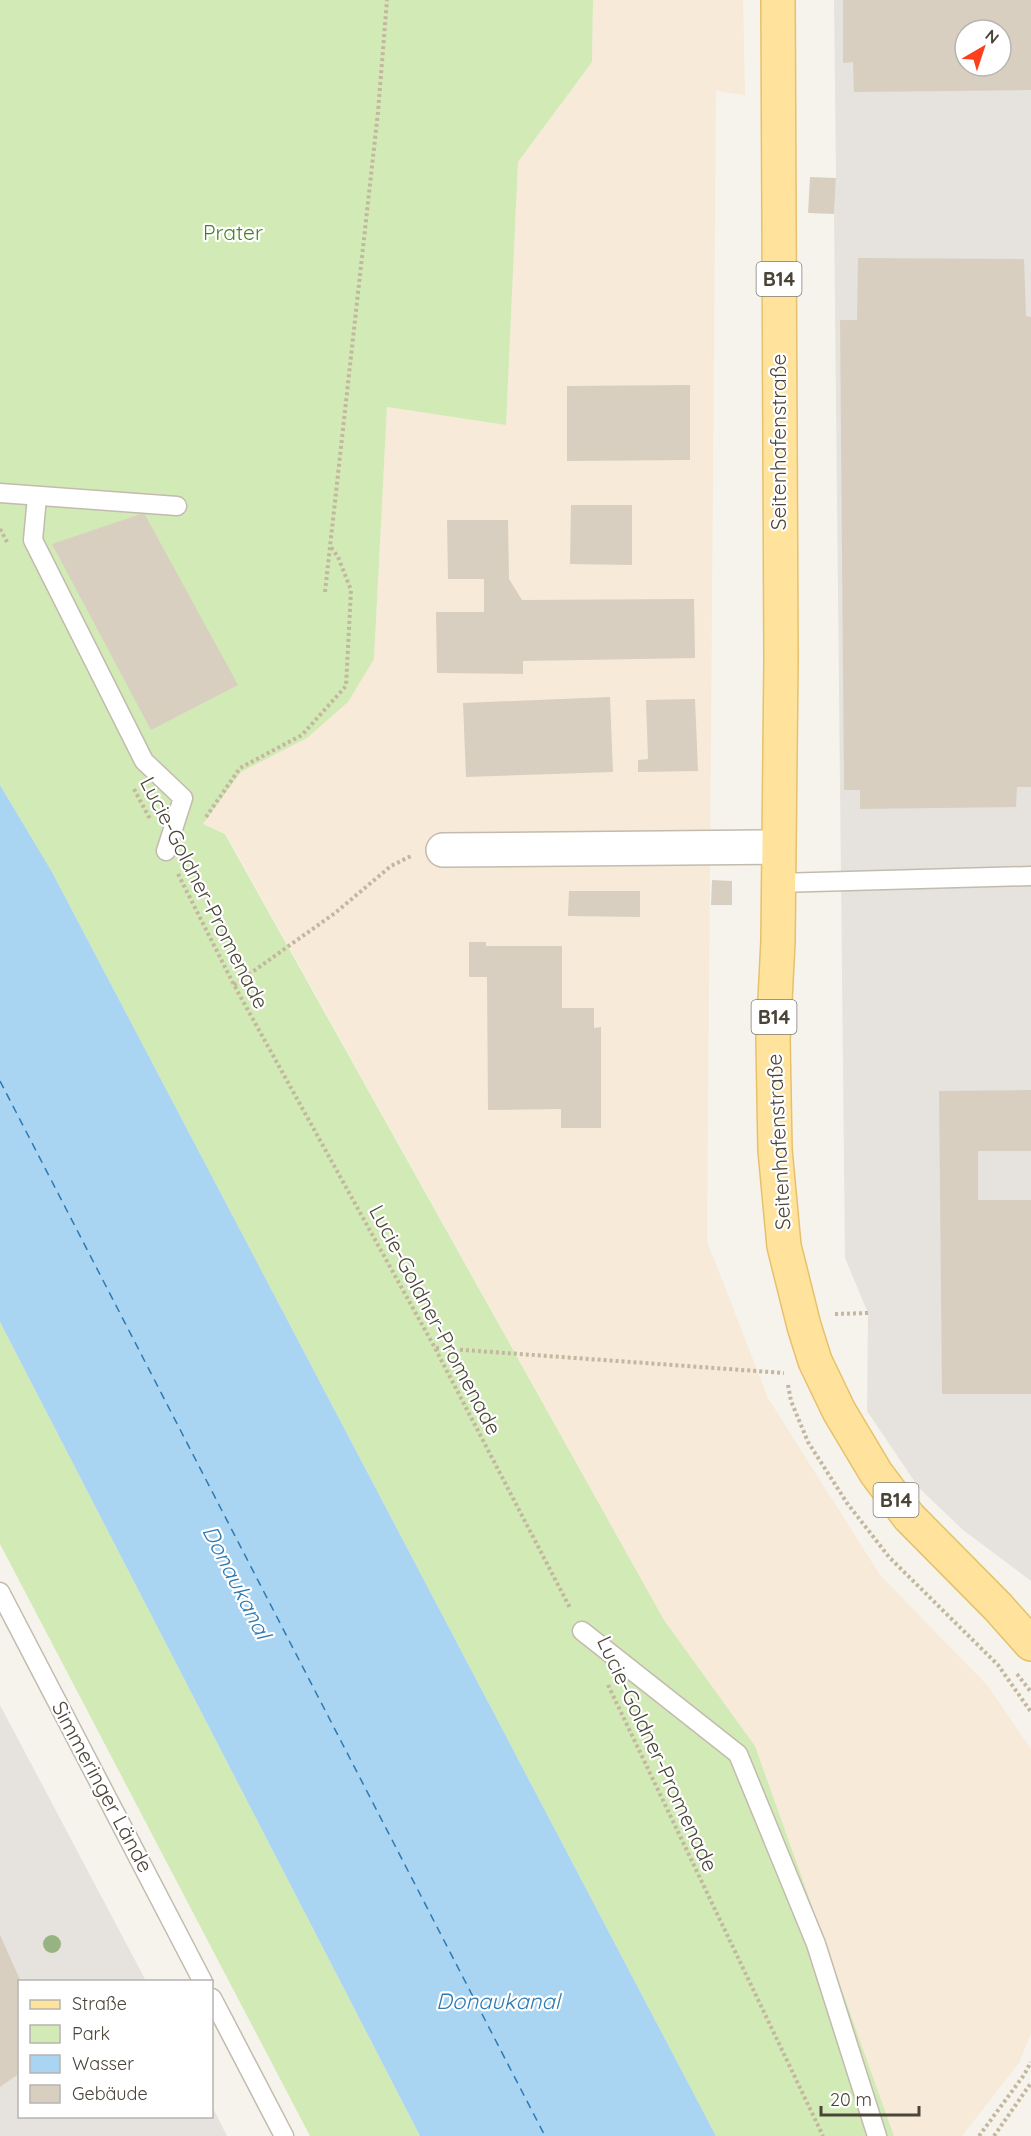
<svg xmlns="http://www.w3.org/2000/svg" width="1031" height="2136" font-family="Quicksand,sans-serif">
  <rect width="100%" height="100%" fill="#f6f3ec"/>
  <!-- commercial -->
  <polygon fill="#f7ead8" points="593,0 743,0 745,95 716,91 707,1241 768,1398 880,1575 988,1686 1031,1749 1031,2033 1019,2063 962,2136 894,2136 755,1746 664,1620 226,834 203,824 241,772 307,738 374,659 387,407 506,425 518,162 592,62"/>
  <!-- industrial -->
  <g fill="#e6e2dd" fill-rule="evenodd">
    <path d="M834,0H1031V1581L963,1530L919,1488L867,1411L868,1313L845,1258L834,214L836,178ZM965,30H1001V66H965Z"/>
    <polygon points="0,1705 146,1981 20,1982 20,2116 212,2116 212,2106 227,2136 0,2136"/>
  </g>
  <!-- green -->
  <g fill="#d2eab5">
    <polygon points="0,0 593,0 592,62 518,162 506,425 387,407 374,659 348,702 307,738 241,772 203,824 225,834 664,1620 755,1746 894,2136 716,2136 52,872 0,785"/>
    <polygon points="0,1322 420,2136 310,2136 0,1544"/>
  </g>
  <!-- water -->
  <polygon fill="#a9d4f2" points="0,785 52,872 716,2136 420,2136 0,1322"/>
  <g fill="none" stroke-linecap="round" stroke-linejoin="round">
    <!-- ferry -->
    <polyline stroke="#2e7ab2" stroke-width="1.5" stroke-dasharray="8 6" stroke-linecap="butt" points="0,1081 545,2136"/>
  </g>
  <!-- building -->
  <g fill="#d8cfc1" fill-rule="evenodd">
    <path d="M843,0H1031V90L854,92L853,62L843,63ZM965,30H1001V66H965Z"/>
    <polygon points="810,177 836,178 834,214 808,213"/>
    <polygon points="858,258 1024,259 1026,316 1031,317 1031,787 1017,787 1016,807 860,809 860,790 844,790 840,320 857,320"/>
    <polygon points="690,385 690,460 567,461 567,386"/>
    <polygon points="571,505 632,505 632,565 570,564"/>
    <polygon points="144,513 238,685 151,730 52,544"/>
    <polygon points="447,520 508,520 509,579 522,600 694,599 695,658 523,661 523,674 437,673 436,612 484,612 484,579 448,579"/>
    <polygon points="610,697 613,772 466,777 463,703"/>
    <polygon points="695,699 698,771 638,772 638,760 648,759 646,700"/>
    <polygon points="712,880 732,881 732,905 711,905"/>
    <polygon points="569,891 640,891 640,917 568,916"/>
    <polygon points="469,942 486,942 486,946 562,946 562,1008 594,1008 594,1028 601,1027 601,1128 561,1128 561,1109 488,1110 487,977 469,977"/>
    <polygon points="1031,1090 1031,1151 978,1151 978,1200 1031,1200 1031,1394 942,1394 939,1091"/>
    <polygon points="0,1935 21,1982 20,2073 0,2087"/>
  </g>
  <g fill="none" stroke-linecap="round" stroke-linejoin="round">
    <defs>
      <g id="lane">
        <polyline points="0,493 177,506"/>
        <polyline points="37,497 33,540 144,761 183,798 166,851"/>
        <polyline points="778,883 1031,876"/>
        <polyline points="0,1592 203,1982"/>
        <polyline points="582,1631 738,1754 816,1944 877,2136"/>
        <polyline points="212,1998 284,2136"/>
      </g>
      <polyline id="street" points="443,850 778,847"/>
      <polyline id="primary" points="778,0 781,660 778,941 773,1040 775,1150 784,1246 804,1326 815,1361 839,1411 876,1473 909,1517 998,1607 1031,1644"/>
    </defs>
    <!-- lane casing -->
    <use href="#lane" stroke="#c2bbae" stroke-width="21"/>
    <!-- street casing -->
    <use href="#street" stroke="#c2bbae" stroke-width="36"/>
    <!-- primary casing -->
    <use href="#primary" stroke="#e6c16a" stroke-width="36"/>
    <!-- path -->
    <g stroke="#c4b79f" stroke-width="4" stroke-dasharray="3 3" stroke-linecap="butt">
      <polyline points="0,529 7,542"/>
      <polyline points="325,592 378,112 387,0"/>
      <polyline points="134,789 150,819"/>
      <polyline points="206,817 240,768 302,735 346,686 351,590 338,557 331,547"/>
      <polyline points="178,874 234,985 435,1348 570,1608"/>
      <polyline points="234,985 335,913 391,866 411,856"/>
      <polyline points="835,1314 868,1313"/>
      <polyline points="436,1348 784,1373"/>
      <polyline points="788,1385 791,1401 808,1442 847,1503 889,1557 998,1665 1031,1712"/>
      <polyline points="1017,1674 1031,1692"/>
      <polyline points="608,1685 823,2136"/>
      <polyline points="979,2136 1024,2075 1031,2062"/>
      <polyline points="994,2136 1031,2083"/>
    </g>
    <!-- lane -->
    <use href="#lane" stroke="#fff" stroke-width="18"/>
    <!-- street -->
    <use href="#street" stroke="#fff" stroke-width="33"/>
    <!-- primary -->
    <use href="#primary" stroke="#ffe39c" stroke-width="33"/>
  </g>
  <!-- trees -->
  <circle fill="#97b381" cx="52" cy="1944" r="9"/>
  <g text-anchor="middle" stroke-width="4.5" stroke-linejoin="round" paint-order="stroke">
    <!-- shield labels -->
    <g fill="#fff" stroke="#817c74" stroke-width="1.5">
      <rect x="756.5" y="262" width="45" height="34" rx="4.5"/>
      <rect x="751.5" y="1000" width="45" height="34" rx="4.5"/>
      <rect x="873.5" y="1483" width="45" height="34" rx="4.5"/>
    </g>
    <g font-size="20" font-weight="bold" fill="#4b4439">
      <text x="779" y="286">B14</text>
      <text x="774" y="1024">B14</text>
      <text x="896" y="1507">B14</text>
    </g>
    <!-- park labels -->
    <g font-size="21" fill="#4a7f2a" stroke="#fff">
      <text x="233" y="240">Prater</text>
    </g>
    <!-- street labels -->
    <g font-size="21" fill="#4b4439" stroke="#fff">
      <text transform="translate(779 442) rotate(-90)" y="7">Seitenhafenstraße</text>
      <text transform="translate(204 893) rotate(63)" y="7">Lucie-Goldner-Promenade</text>
      <text transform="translate(779 1142) rotate(-93)" y="7">Seitenhafenstraße</text>
      <text transform="translate(435 1320) rotate(62)" y="7">Lucie-Goldner-Promenade</text>
      <text transform="translate(657 1754) rotate(65)" y="7">Lucie-Goldner-Promenade</text>
      <text transform="translate(102 1787) rotate(62)" y="7">Simmeringer Lände</text>
    </g>
    <!-- water labels -->
    <g font-size="22" font-style="italic" fill="#2e7ab2" stroke="#fff">
      <text transform="translate(237 1582) rotate(63)" y="8">Donaukanal</text>
      <text x="498" y="2009">Donaukanal</text>
    </g>
  </g>
  <!-- legend -->
  <rect x="18" y="1980" width="195" height="138" fill="#ffffff" stroke="#b7b4b0" stroke-width="1.5"/>
  <rect x="30" y="2000" width="30" height="9" fill="#ffe39c" stroke="#b7b4b0" stroke-width="1.5"/>
  <text x="72" y="2010" font-size="18" fill="#4b4439">Straße</text>
  <rect x="30" y="2025" width="30" height="18" fill="#d2eab5" stroke="#b7b4b0" stroke-width="1.5"/>
  <text x="72" y="2040" font-size="18" fill="#4b4439">Park</text>
  <rect x="30" y="2055" width="30" height="18" fill="#a9d4f2" stroke="#b7b4b0" stroke-width="1.5"/>
  <text x="72" y="2070" font-size="18" fill="#4b4439">Wasser</text>
  <rect x="30" y="2085" width="30" height="18" fill="#d8cfc1" stroke="#b7b4b0" stroke-width="1.5"/>
  <text x="72" y="2100" font-size="18" fill="#4b4439">Gebäude</text>
  <!-- north arrow -->
  <g transform="translate(983 48) rotate(39)"><circle r="28" fill="#ffffff" stroke="#b7b4b0" stroke-width="1.5"/>
  <path d="M0-4.5L10 22L0 15L-10 22Z" fill="#fc3f1d"/>
  <text y="-9" font-size="16" font-weight="bold" text-anchor="middle" fill="#4b4439">N</text>
  </g>
  <!-- scale -->
  <path d="M821 2106v9h98v-9" fill="none" stroke="#4b4439" stroke-width="3"/>
  <text x="830" y="2106" font-size="18" fill="#4b4439" stroke="#ffffff" stroke-width="4.5" paint-order="stroke">20 m</text>
</svg>
